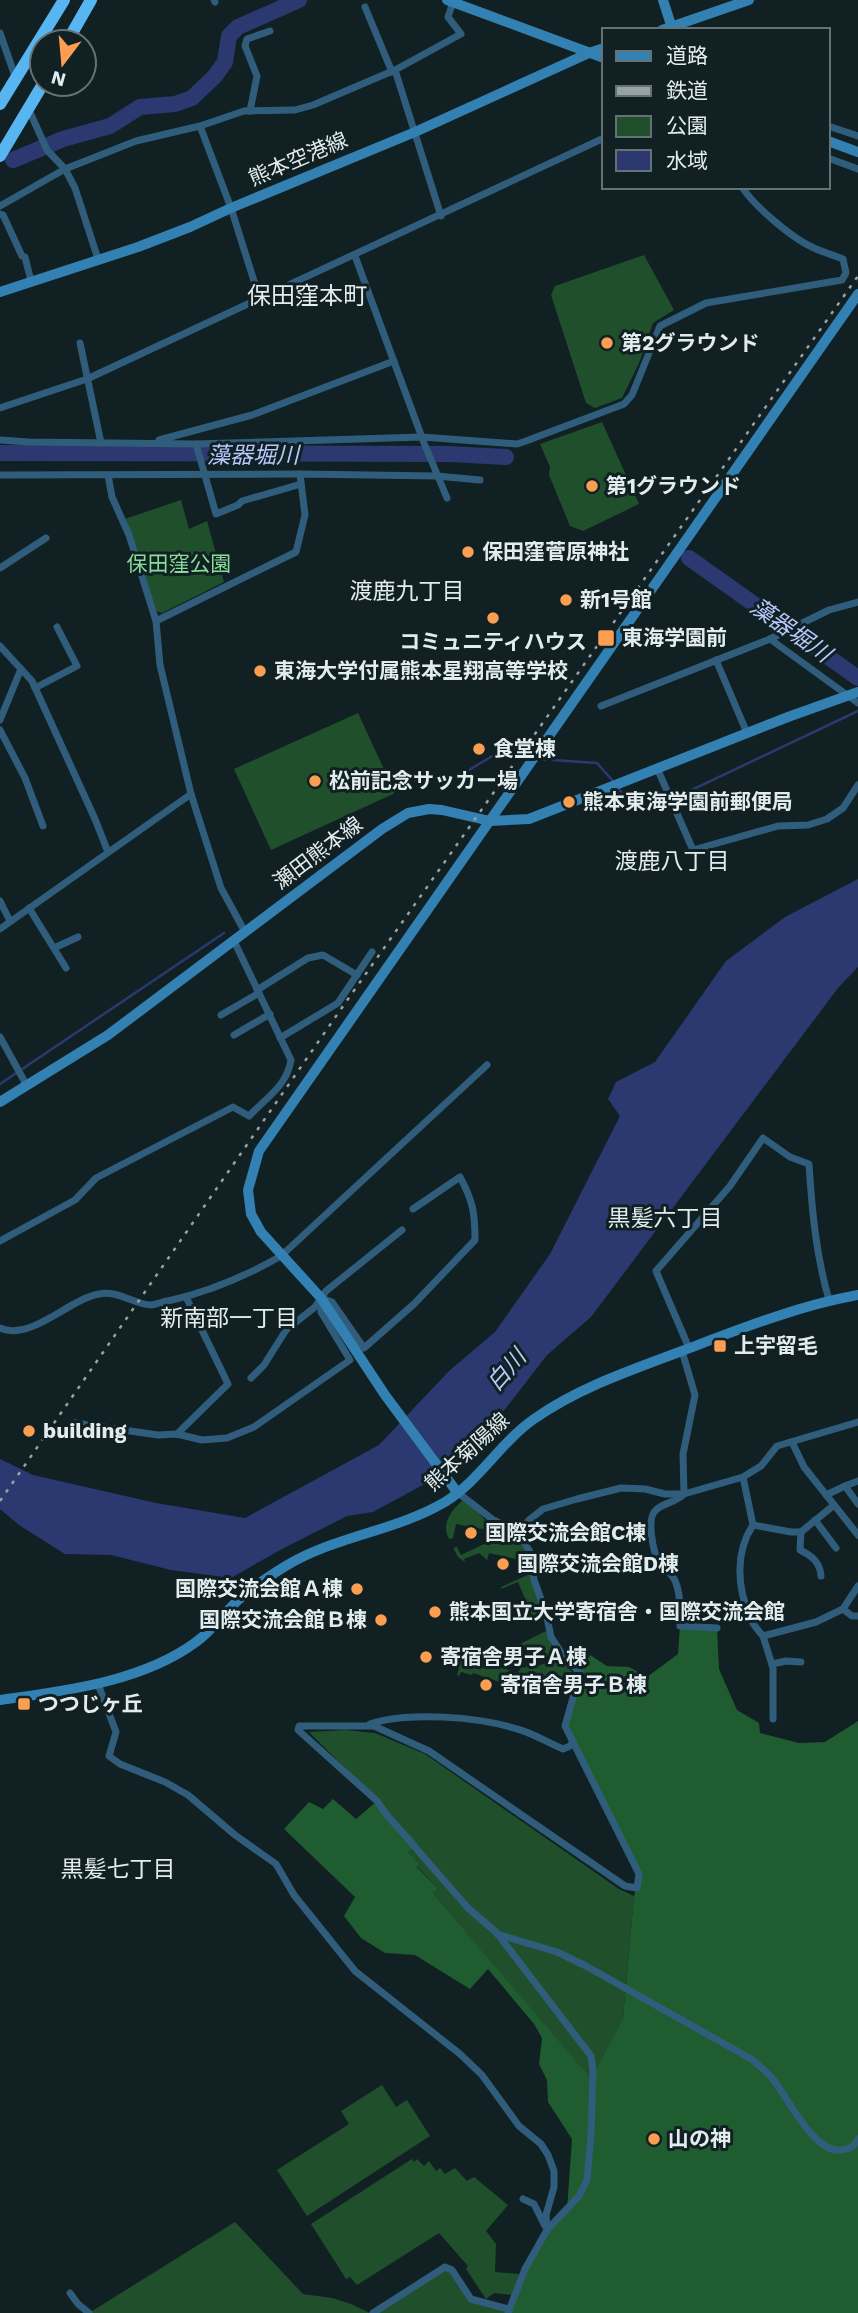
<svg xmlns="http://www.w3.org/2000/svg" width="858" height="2313" font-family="'Work Sans','Noto Sans JP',sans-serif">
  <rect width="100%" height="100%" fill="#112023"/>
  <!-- green -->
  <g fill="#20502b">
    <polygon points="644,255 674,310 653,323 639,363 622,398 595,408 586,403 551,295 555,286"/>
    <polygon points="602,422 639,504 583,531 570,526 549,475 550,467 540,444"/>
    <polygon points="181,500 189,529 207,521 224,582 162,613 156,611 125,519"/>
    <polygon points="358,713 395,793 271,850 234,769"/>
    <path d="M465,1498C473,1506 480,1516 489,1523C516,1542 523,1529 530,1569L518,1574L520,1560L489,1553L487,1560L479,1553L464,1559L465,1562L458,1557L453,1548L457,1547L461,1555L486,1543L488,1530L456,1524L453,1538L449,1539C440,1522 453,1509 465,1498Z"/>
    <polygon points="530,1574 543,1615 540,1622 535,1623 518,1582 501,1589 501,1587"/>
    <polygon points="546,1631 553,1649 573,1673 571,1692 561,1683 544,1684 532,1675 520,1691 517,1690 517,1688 473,1673 472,1675 461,1672 459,1676 457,1675 463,1654 517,1673 520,1670 521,1665 523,1668 536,1663 537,1666 549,1662 543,1647 531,1651 528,1649 519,1651 516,1646"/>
    <polygon points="345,1730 375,1733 425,1754 619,1889 634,1896 623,2018 591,2080 433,1893 438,1889 417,1866 419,1863 408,1852 411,1848 356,1779 309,1732"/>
    <polygon points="382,2085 396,2107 407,2100 430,2136 307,2216 277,2170 349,2124 341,2111"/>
    <polygon points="412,2159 414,2162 417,2159 424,2166 429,2161 436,2171 440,2168 445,2174 455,2168 467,2181 474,2177 508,2205 486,2231 496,2244 495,2272 519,2274 513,2295 494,2293 486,2299 466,2269 468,2266 439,2233 357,2285 350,2277 346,2279 311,2224"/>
    <polygon points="235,2222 303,2294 332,2298 351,2304 370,2313 89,2313"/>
    <polygon points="445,2267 471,2299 508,2313 373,2313"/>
  </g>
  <!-- forest -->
  <polygon fill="#1f5c2f" points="680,1626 717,1628 719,1669 737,1710 759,1723 760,1733 799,1743 825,1742 858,1721 858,2313 508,2313 525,2269 547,2230 567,2210 572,2139 548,2102 547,2080 539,2064 542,2038 534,2024 488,1969 470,1989 415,1955 385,1953 361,1938 344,1916 355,1897 284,1829 309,1802 323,1809 333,1799 356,1819 377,1801 418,1843 408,1852 419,1863 417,1867 438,1889 433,1893 591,2079 623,2018 634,1896 639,1874 565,1726 580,1673 590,1655 607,1666 629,1667 647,1677 678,1654"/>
  <!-- water -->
  <polygon fill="#2b3970" points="858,879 858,967 838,988 591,1317 547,1355 472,1452 432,1480 373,1512 347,1516 280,1550 231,1578 171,1570 111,1555 65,1554 19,1525 0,1509 0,1459 33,1475 156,1503 245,1518 379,1445 449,1371 495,1332 550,1254 620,1116 608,1099 616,1082 655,1062 726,961 785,917"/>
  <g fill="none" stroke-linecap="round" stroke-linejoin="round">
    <!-- stream -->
    <g stroke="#2b3970" stroke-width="2.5">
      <polyline points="538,759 597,763 613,781"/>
      <polyline points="459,776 499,752 515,750 532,757"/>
      <polyline points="617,787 637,811 681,795 858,711"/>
      <polyline points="0,1084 224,933"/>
    </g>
    <!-- river -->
    <g stroke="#2b3970" stroke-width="16">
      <polyline points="13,160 63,139 110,126 140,107 175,104 192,98 215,76 225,62 229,36 238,27 299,0"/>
      <polyline points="0,453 449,454 506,457"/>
      <polyline points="689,558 858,678"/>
    </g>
    <!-- street -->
    <g stroke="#305d7b" stroke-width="7">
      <polyline points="214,0 215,2"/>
      <polyline points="365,7 392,72"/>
      <polyline points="0,33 16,79"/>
      <polyline points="395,70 441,216"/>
      <polyline points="29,110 47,150 65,169 75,188 98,259"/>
      <polyline points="250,111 257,76 245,46 247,39 270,31"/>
      <polyline points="200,126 231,208 260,300"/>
      <polyline points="828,126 858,136"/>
      <polyline points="828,158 858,169"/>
      <polyline points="0,206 65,169 136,141 200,126 244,111 295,110 313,105 395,70 461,34 448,17 453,2"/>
      <polyline points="0,214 3,215 22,256 25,257 31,281"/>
      <polyline points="355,256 424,443 447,498"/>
      <polyline points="80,343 101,443"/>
      <polyline points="0,408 87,379 604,138"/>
      <path d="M0,440L28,442L196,444L422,437L517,444L526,441L624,404L632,395L660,326L706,303L842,280L846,273L843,259C833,255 822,252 812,247C792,238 754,206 742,187"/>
      <polyline points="159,440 252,415 394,361"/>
      <polyline points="196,444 216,514 238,505 242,501 301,484"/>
      <polyline points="0,475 300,474"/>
      <polyline points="108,475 112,497 129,535 156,621 160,665 191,794 221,888 245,932"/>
      <polyline points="0,568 46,538"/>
      <polyline points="156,621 296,552 305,515 300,474 437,476 480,480"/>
      <polyline points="770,639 858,703"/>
      <polyline points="0,646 32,681 95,819 108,852"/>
      <polyline points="716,660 747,733"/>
      <polyline points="35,688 77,666 57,627"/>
      <polyline points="601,706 770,639 829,610 858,602"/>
      <polyline points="0,720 21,669"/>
      <polyline points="0,730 25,778 43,826"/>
      <polyline points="657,768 693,850 778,826 808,825 827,819 843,808 858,785"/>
      <polyline points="0,901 10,921"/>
      <polyline points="29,908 66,968"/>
      <polyline points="0,929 191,794"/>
      <polyline points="54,948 78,937"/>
      <polyline points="257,990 308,958 323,955 357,975"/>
      <polyline points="221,1015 259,993"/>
      <polyline points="234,1035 270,1014"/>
      <polyline points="0,1037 27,1086"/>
      <polyline points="280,1038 338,1003 372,952"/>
      <path d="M0,1241L75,1200L96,1178L233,1107L249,1116C266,1098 287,1086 291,1060L234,941"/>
      <path d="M0,1328C30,1342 69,1299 99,1294C119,1290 135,1305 151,1305C157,1304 165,1301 172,1300C211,1291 246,1276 281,1256L487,1065"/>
      <path d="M689,1348L656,1271L730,1186L763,1138L790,1157L809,1164C812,1211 816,1255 829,1300"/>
      <path d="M682,1351L695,1395L683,1454L684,1494C676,1503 664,1502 656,1510C646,1518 653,1552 659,1562C664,1570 673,1573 676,1583C681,1596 680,1612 680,1626L717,1628"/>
      <polyline points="251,1378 264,1365 286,1330 315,1307 326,1291 402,1230"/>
      <path d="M858,1422L777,1446L761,1466L743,1477L753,1525C735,1552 737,1587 750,1617C752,1624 758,1630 763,1636L816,1622L843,1609L852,1616H858"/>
      <path d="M75,1423L158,1435L177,1434L202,1440L227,1438L254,1427L350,1360L321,1312V1298L332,1302L364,1348L414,1304L475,1240C475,1213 473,1201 460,1177L413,1209"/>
      <polyline points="177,1434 228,1384 186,1297"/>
      <polyline points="792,1442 804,1467 858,1535"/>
      <polyline points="858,1481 845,1486 858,1504"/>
      <polyline points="457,1492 492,1519 519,1533 530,1552 534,1580 546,1613 551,1637 562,1654 580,1673 565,1726 639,1874 637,1888 625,1886 429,1751 374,1726 299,1726 298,1730 377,1801 386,1814 468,1908 497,1933 591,2056 593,2071 591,2135 587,2180 579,2196 547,2230 525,2269 508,2313"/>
      <polyline points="826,1495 845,1486"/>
      <polyline points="815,1520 836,1548"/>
      <polyline points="753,1525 791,1532 801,1532 834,1505"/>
      <path d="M801,1532L800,1550C812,1556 820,1562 821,1576"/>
      <polyline points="519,1533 529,1520 543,1509 577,1499 621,1488 645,1489 665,1494 684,1494 743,1477"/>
      <polyline points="843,1609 858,1586"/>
      <polyline points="763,1636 773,1668 773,1719"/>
      <polyline points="772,1664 786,1661 801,1662"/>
      <polyline points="98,1684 116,1732 109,1756 120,1764 165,1782 188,1795 235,1835 276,1864 294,1895 355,1971 460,2054 482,2075 519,2126 541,2144 548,2155 554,2171 554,2187 546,2215 547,2230"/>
      <path d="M370,1724C407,1711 480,1717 517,1729C533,1733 548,1743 563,1749L570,1746L573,1741"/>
      <path d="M497,1934L557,1952L586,1966L753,2060C759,2066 767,2072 772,2078C788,2097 816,2160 846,2149C853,2147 855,2145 858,2139"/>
      <polyline points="523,2199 534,2204 545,2226"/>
      <polyline points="70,2293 78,2304 89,2313"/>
      <polyline points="373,2313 445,2267 452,2270 471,2299 508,2309"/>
    </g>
    <!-- secondary -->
    <g stroke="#3381b2" stroke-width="10">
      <polyline points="447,0 604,58"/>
      <polyline points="663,0 671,25"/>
      <polyline points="662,30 749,0"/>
      <polyline points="828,141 858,152"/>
      <polyline points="0,292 138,247 190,227 231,208 415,132 589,53 604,48"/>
      <polyline points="0,1102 108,1035 382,829 408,813 429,809 442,810 490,821 529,819 788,717 858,692"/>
      <polyline points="457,1492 385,1395 321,1298 261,1232 251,1214 248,1190 259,1151 858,294"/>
      <path d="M0,1700C64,1691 142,1682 196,1642C211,1631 223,1615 237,1601C251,1588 268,1577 284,1567C334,1536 394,1532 445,1502C479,1481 501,1442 534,1419C578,1388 631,1370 682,1351C740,1329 797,1306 858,1295"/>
    </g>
    <!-- highway -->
    <g stroke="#57b5f1" stroke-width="12">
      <polyline points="67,42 91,0"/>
      <polyline points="0,104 64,0"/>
      <polyline points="0,156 43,84"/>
    </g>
    <!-- rail -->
    <polyline stroke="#96a2a4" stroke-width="2.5" stroke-dasharray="3.5 7" stroke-linecap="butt" points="0,1501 341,1009 858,276"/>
  </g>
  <!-- markers -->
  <g fill="#fb9e51" stroke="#112023" stroke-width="2.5">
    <circle cx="607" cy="343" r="7"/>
    <circle cx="592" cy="486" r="7"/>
    <circle cx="468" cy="552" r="7"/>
    <circle cx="566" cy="600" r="7"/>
    <circle cx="493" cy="618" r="7"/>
    <rect x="597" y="629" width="18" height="18" rx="3.5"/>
    <circle cx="260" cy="671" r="7"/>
    <circle cx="479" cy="749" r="7"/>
    <circle cx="315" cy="781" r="7"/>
    <circle cx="569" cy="802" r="7"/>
    <rect x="713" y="1339" width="14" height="14" rx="3.5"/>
    <circle cx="29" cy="1431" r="7"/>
    <circle cx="471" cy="1533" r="7"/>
    <circle cx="503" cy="1564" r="7"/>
    <circle cx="357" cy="1589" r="7"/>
    <circle cx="435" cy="1612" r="7"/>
    <circle cx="381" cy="1620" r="7"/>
    <circle cx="426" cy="1657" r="7"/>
    <circle cx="486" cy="1685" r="7"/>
    <rect x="17" y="1697" width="14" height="14" rx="3.5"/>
    <circle cx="654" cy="2139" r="7"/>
  </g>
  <g text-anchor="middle" stroke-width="6" stroke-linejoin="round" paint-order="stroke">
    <!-- street labels -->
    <g font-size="21" fill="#e2ecee" stroke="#112023">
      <text transform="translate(298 159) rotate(-23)" y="7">熊本空港線</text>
      <text transform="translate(318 853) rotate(-37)" y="7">瀬田熊本線</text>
      <text transform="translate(467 1452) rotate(-42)" y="7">熊本菊陽線</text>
    </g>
    <!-- poi labels -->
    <g font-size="21" font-weight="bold" fill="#e2ecee" stroke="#112023" text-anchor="start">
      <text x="621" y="350">第2グラウンド</text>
      <text x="606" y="493">第1グラウンド</text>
      <text x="482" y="559">保田窪菅原神社</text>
      <text x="580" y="607">新1号館</text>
      <text x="622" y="645">東海学園前</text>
      <text x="493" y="649" text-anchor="middle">コミュニティハウス</text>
      <text x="274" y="678">東海大学付属熊本星翔高等学校</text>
      <text x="493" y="756">食堂棟</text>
      <text x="329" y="788">松前記念サッカー場</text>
      <text x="583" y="809">熊本東海学園前郵便局</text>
      <text x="734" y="1353">上宇留毛</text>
      <text x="43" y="1438">building</text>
      <text x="485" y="1540">国際交流会館C棟</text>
      <text x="517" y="1571">国際交流会館D棟</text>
      <text x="343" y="1596" text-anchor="end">国際交流会館Ａ棟</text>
      <text x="449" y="1619">熊本国立大学寄宿舎・国際交流会館</text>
      <text x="367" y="1627" text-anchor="end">国際交流会館Ｂ棟</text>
      <text x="440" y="1664">寄宿舎男子Ａ棟</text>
      <text x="500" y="1692">寄宿舎男子Ｂ棟</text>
      <text x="38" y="1711">つつじヶ丘</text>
      <text x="668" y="2146">山の神</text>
    </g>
    <!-- park labels -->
    <g font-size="21" fill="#88dc98" stroke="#112023">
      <text x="179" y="571">保田窪公園</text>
    </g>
    <!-- water labels -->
    <g font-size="23" font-style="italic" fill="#b6c8fc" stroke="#112023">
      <text x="253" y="463">藻器堀川</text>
      <text transform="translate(791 630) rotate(35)" y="8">藻器堀川</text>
      <text transform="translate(506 1370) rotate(-49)" y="8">白川</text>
    </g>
    <!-- neighbourhood labels -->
    <g font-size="23" fill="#e2ecee" stroke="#112023">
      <text x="407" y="599">渡鹿九丁目</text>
      <text x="672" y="869">渡鹿八丁目</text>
      <text x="665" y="1226">黒髪六丁目</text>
      <text x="229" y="1326">新南部一丁目</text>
      <text x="118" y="1877">黒髪七丁目</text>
    </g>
    <!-- quarter labels -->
    <g font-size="24" fill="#e2ecee" stroke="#112023">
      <text x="307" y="304">保田窪本町</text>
    </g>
  </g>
  <!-- legend -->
  <rect x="602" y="28" width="228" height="161" fill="#112023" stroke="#657274" stroke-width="2"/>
  <rect x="616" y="51" width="35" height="10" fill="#3381b2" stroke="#657274" stroke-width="2"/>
  <text x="666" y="63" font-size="21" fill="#e2ecee">道路</text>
  <rect x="616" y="86" width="35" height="10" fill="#96a2a4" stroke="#657274" stroke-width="2"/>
  <text x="666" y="98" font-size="21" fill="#e2ecee">鉄道</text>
  <rect x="616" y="116" width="35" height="21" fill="#20502b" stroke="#657274" stroke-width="2"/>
  <text x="666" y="133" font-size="21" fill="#e2ecee">公園</text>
  <rect x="616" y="150" width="35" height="21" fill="#2b3970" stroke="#657274" stroke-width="2"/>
  <text x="666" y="168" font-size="21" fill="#e2ecee">水域</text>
  <!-- north arrow -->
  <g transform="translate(63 63) rotate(196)"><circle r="33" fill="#112023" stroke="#657274" stroke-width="2"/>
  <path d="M0-5L12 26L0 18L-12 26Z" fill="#fb9e51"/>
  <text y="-10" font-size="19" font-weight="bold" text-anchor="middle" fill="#e2ecee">N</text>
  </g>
</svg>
